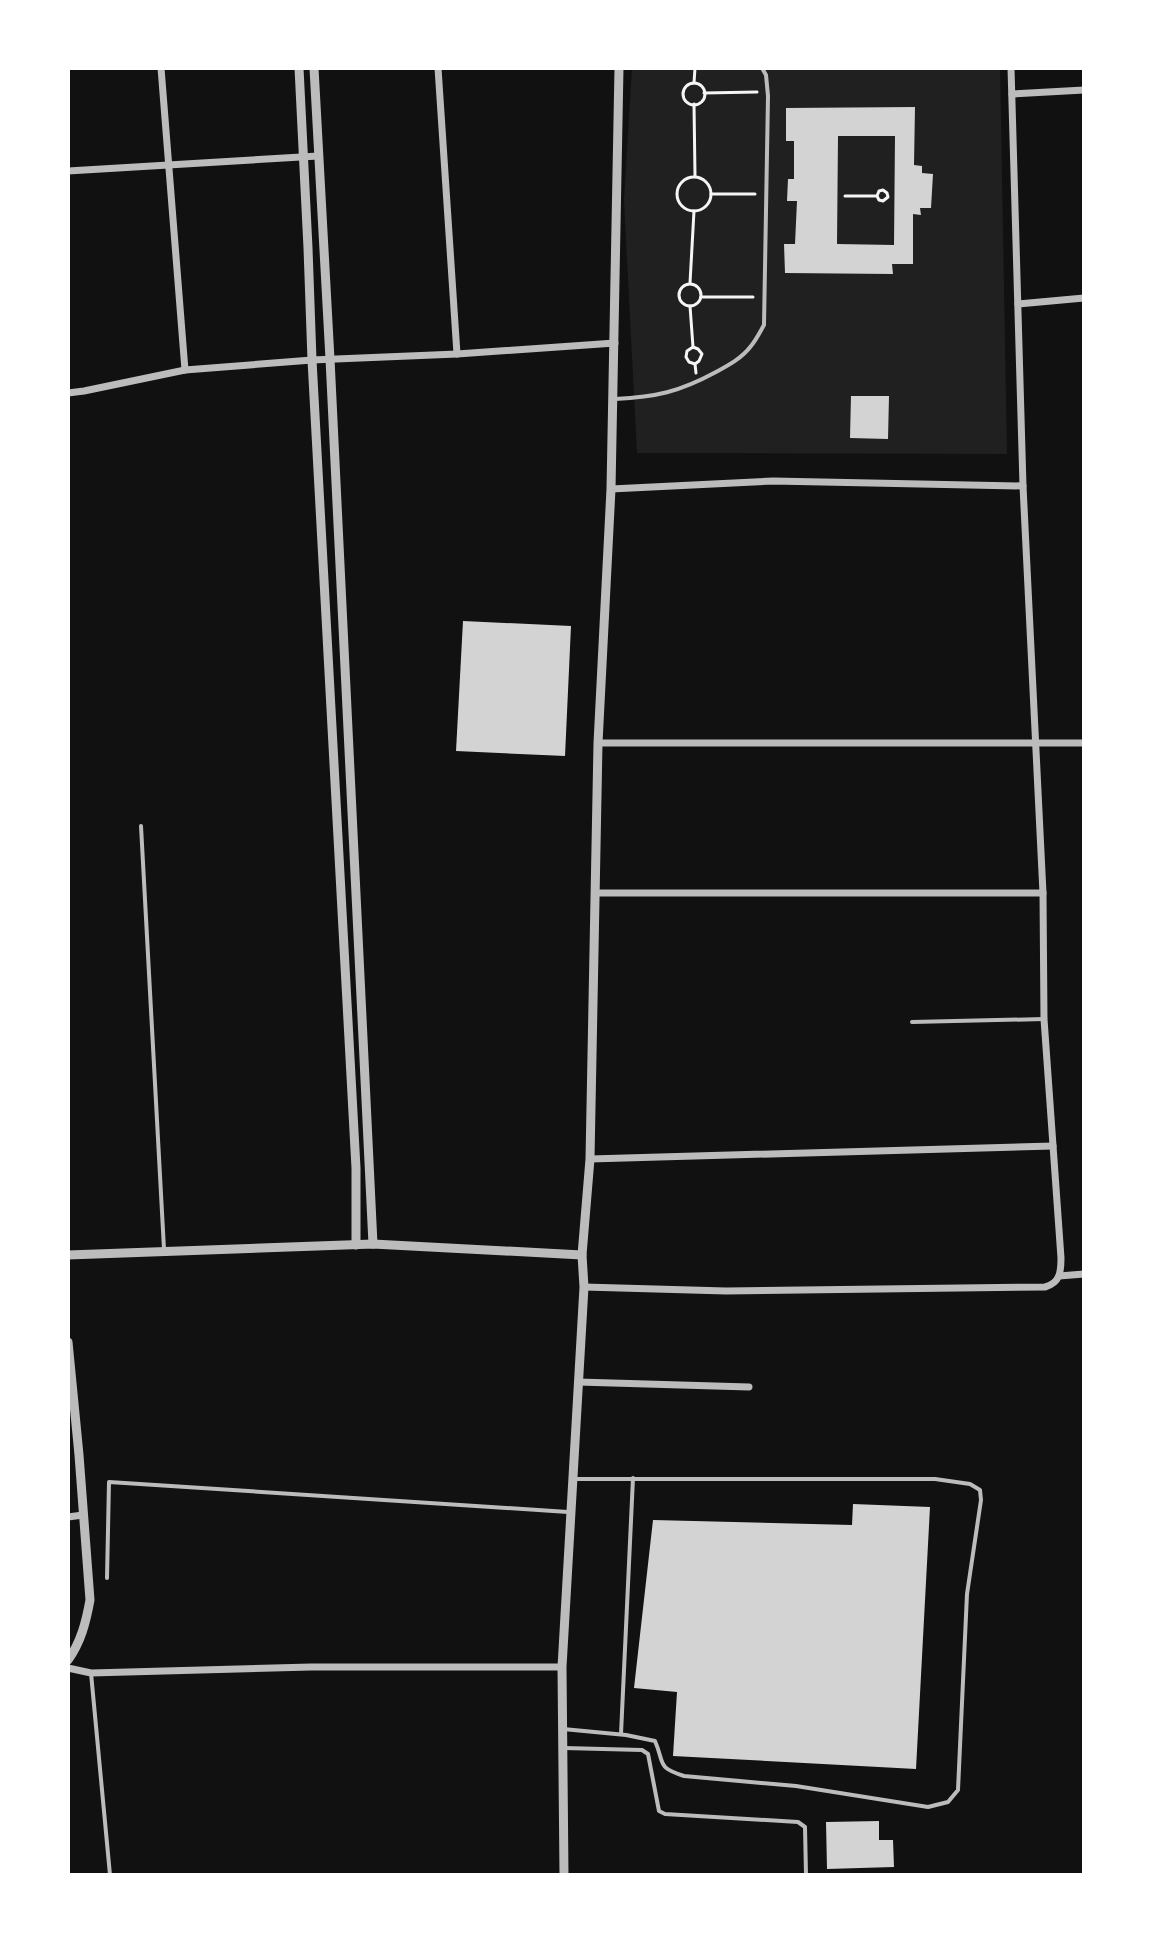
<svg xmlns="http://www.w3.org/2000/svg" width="1152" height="1943" font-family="'Alegreya Sans',sans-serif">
  <rect width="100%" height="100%" fill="#111"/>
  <!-- green -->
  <polygon fill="#202020" points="632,68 1000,68 1007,454 637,453 624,200"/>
  <!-- building -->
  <g fill="#d3d3d3" fill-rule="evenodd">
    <path d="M915,107L914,165L922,166V173L933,174L931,208H920L921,215L913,214V264H892L893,274L785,273L784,244H795L797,201H787L788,179H794V141H786V108ZM838,136H895L894,245L837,244Z"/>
    <polygon points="851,396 889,396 888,439 850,438"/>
    <polygon points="463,621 571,626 565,756 456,751"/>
    <polygon points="853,1504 930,1507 916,1769 673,1756 677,1692 634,1688 653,1520 852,1525"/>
    <polygon points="879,1821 879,1840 893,1840 894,1867 827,1869 826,1822"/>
  </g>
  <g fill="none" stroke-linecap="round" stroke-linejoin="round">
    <!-- path -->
    <g stroke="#f5f5f5" stroke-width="3">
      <polyline points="694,83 695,68"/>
      <circle cx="694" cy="94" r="11"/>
      <polyline points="704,93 757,92"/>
      <polyline points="694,104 695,176"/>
      <circle cx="694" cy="194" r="17"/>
      <polyline points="711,194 755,194"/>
      <polyline points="845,196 877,196 879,191 883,190 887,193 888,197 883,201 879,200 877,196"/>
      <polyline points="690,283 694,211"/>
      <circle cx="690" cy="295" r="11"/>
      <polyline points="701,297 753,297"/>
      <polyline points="690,306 693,347"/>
      <polyline points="695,364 689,362 686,357 687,351 693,347 698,349 702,354 699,361 695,364 696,373"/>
    </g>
    <!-- service -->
    <g stroke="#bcbcbc" stroke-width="4">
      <path d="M615,399C656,397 679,392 716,372C729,365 742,358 751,346C756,340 760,332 764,325L768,96L766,75L762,68"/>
      <polyline points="141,826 164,1249"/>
      <polyline points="912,1022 1044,1019"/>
      <polyline points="107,1578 109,1482 568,1512"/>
      <polyline points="91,1673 110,1875"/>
      <path d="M563,1729L626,1735L655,1741C665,1764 656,1767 684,1776L796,1786L928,1807L948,1802L958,1790L967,1594L981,1500L980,1490L970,1484L935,1479H575"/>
      <polyline points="621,1734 633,1478"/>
      <polyline points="564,1748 642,1750 648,1754 659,1811 665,1814 798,1822 805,1827 806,1875"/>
    </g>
    <!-- minor -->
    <g stroke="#bcbcbc" stroke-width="7">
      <polyline points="161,68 185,370"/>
      <polyline points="438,68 457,354"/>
      <polyline points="1012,94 1084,90"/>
      <polyline points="68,171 318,156"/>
      <polyline points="1018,304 1084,298"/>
      <polyline points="68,393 84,391 185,370 312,360 457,354 615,343"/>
      <polyline points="611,489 773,481 1023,486"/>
      <polyline points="598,743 1084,743"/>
      <polyline points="595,893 1043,893"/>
      <polyline points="590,1159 1053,1146"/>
      <polyline points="1059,1276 1084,1274"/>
      <path d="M584,1287L726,1291L1045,1287C1060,1283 1061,1272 1061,1258L1044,1019L1043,893L1023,486L1011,68"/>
      <polyline points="578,1382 749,1387"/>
      <polyline points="68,1517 83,1515"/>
      <polyline points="68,1668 91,1673 311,1667 562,1667"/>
    </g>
    <!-- tertiary -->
    <g stroke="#bcbcbc" stroke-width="9">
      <polyline points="299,68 308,248 312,360 356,1168 356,1245"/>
      <polyline points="314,68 330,359 373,1244"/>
      <polyline points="68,1255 373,1244 582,1255"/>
      <path d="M68,1342L79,1455L90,1600C86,1622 81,1642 68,1660"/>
      <polyline points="564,1875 562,1667 584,1287 582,1255 590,1159 598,743 611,489 619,68"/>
    </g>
  </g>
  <!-- border -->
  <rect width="1152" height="1943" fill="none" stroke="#ffffff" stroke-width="140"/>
</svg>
